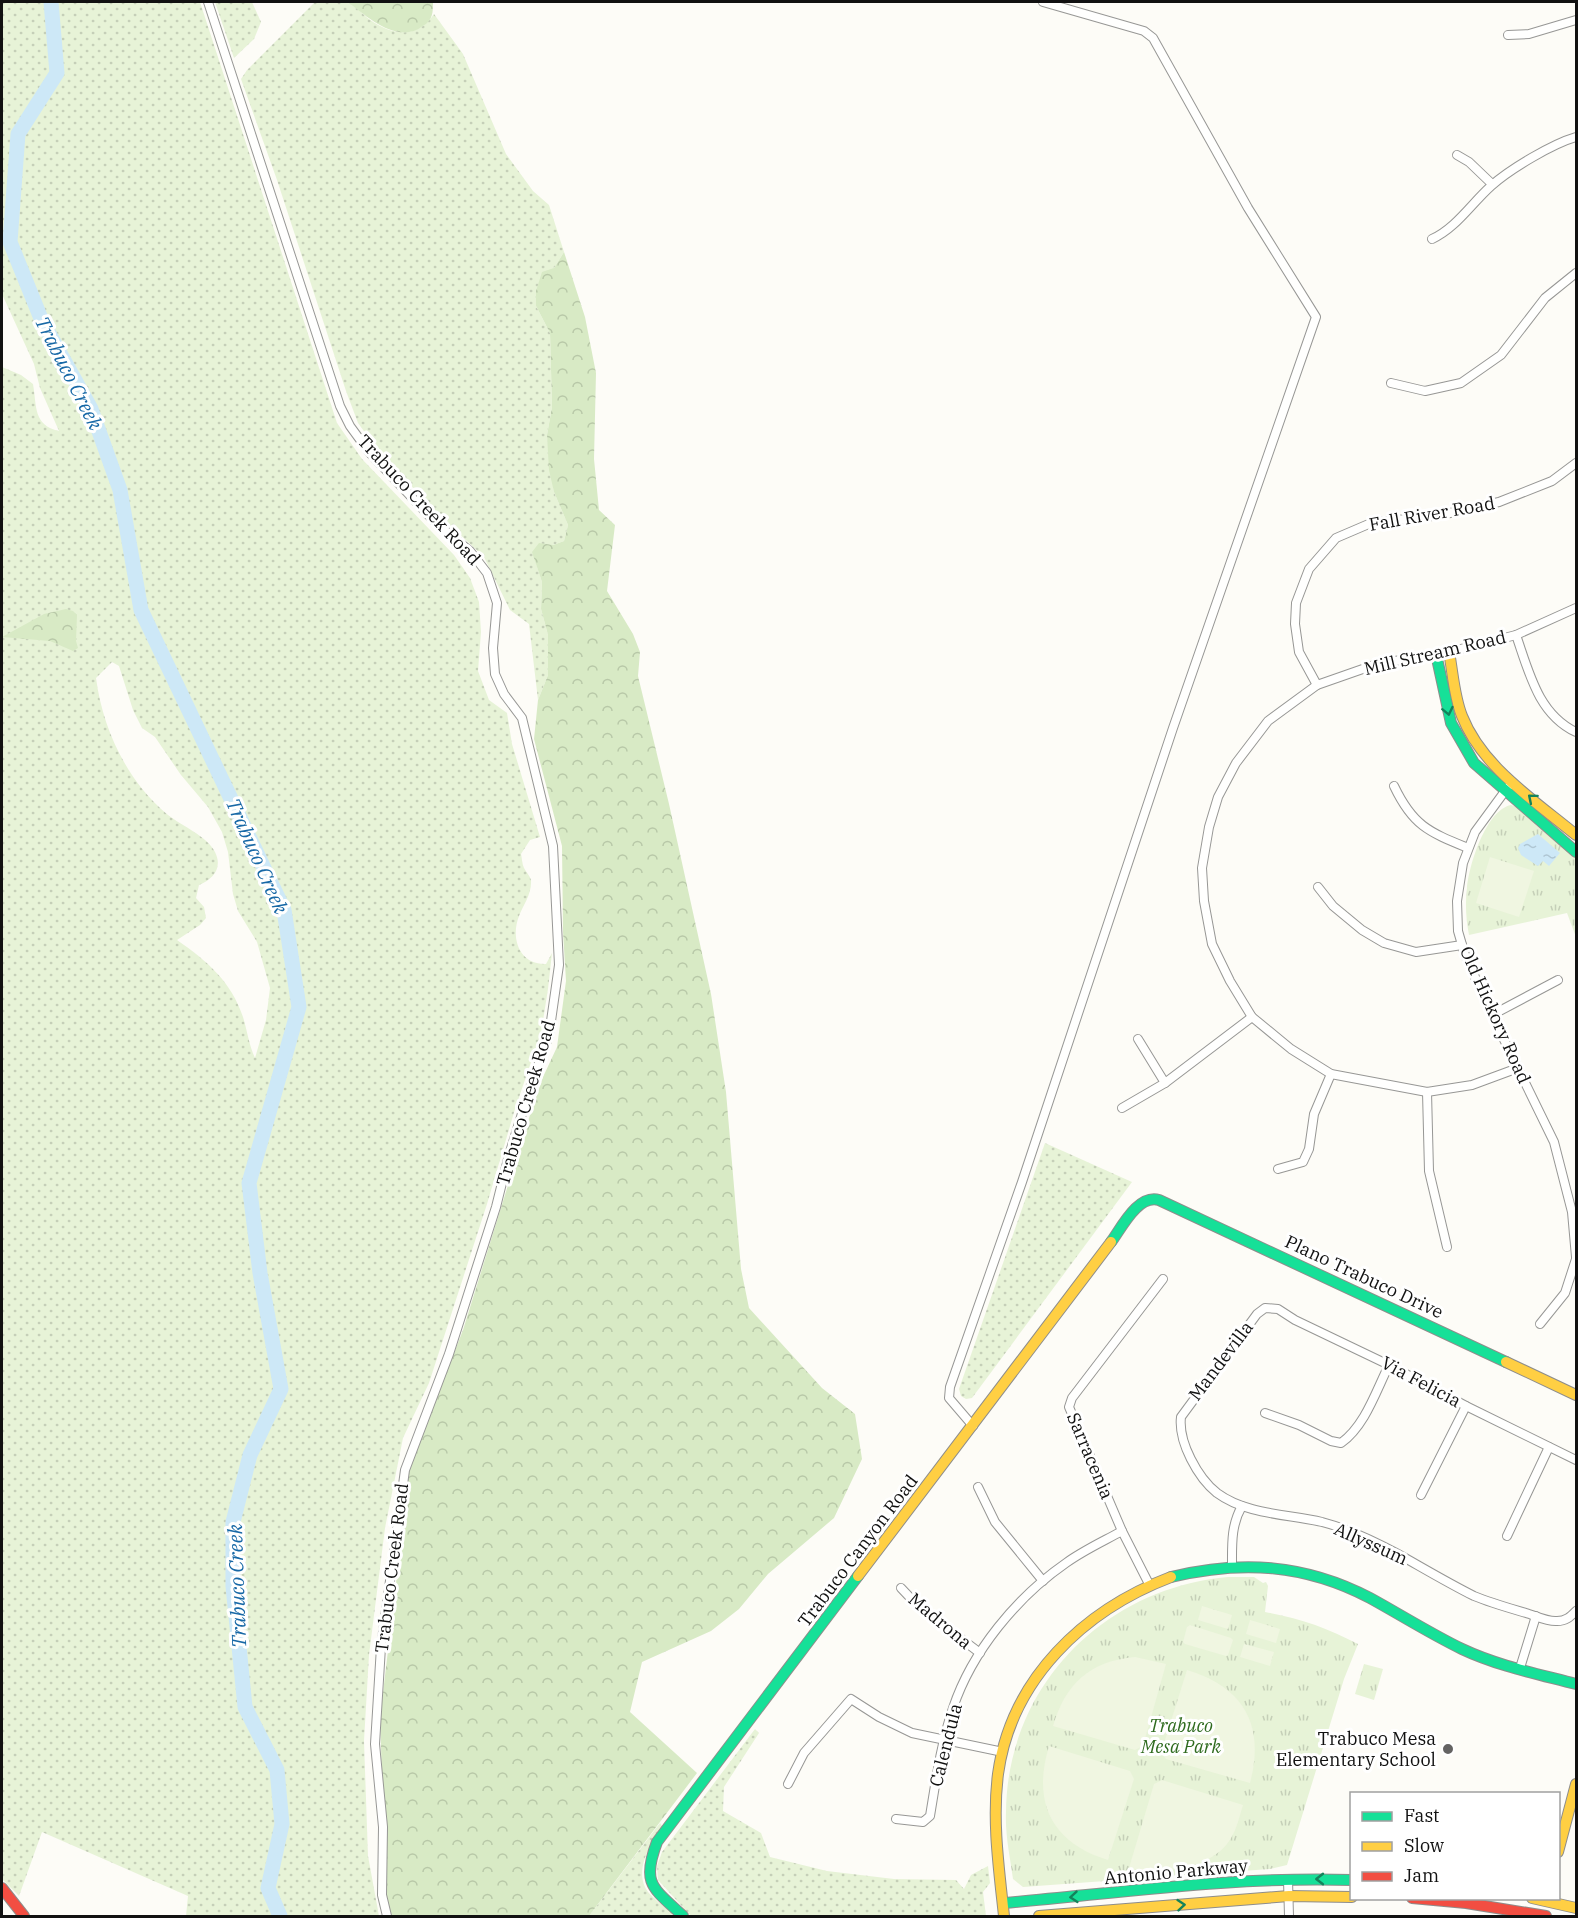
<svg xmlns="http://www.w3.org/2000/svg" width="1578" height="1918" font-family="'IBM Plex Serif',serif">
  <defs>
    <pattern id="grass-dots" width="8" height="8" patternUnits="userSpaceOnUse" patternTransform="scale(1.5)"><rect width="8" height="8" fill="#e7f3d7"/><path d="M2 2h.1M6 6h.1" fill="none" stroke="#c5cfb8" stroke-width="1.8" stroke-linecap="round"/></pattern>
    <pattern id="forest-crowns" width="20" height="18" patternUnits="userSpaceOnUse" patternTransform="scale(1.5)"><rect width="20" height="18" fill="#d8eac5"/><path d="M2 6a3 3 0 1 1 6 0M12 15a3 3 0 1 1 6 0" fill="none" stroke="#b8c8a8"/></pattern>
    <pattern id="park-tufts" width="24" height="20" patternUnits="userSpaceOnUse" patternTransform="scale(1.5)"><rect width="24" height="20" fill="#e7f3d7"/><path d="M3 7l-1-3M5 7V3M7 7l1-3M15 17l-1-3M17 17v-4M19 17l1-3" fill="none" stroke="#c5cfb8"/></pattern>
    <pattern id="water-ripples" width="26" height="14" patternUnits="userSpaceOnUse" patternTransform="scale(1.5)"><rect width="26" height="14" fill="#cde8f7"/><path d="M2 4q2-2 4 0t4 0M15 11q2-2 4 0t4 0" fill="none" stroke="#afc6d3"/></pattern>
  </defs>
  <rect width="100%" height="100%" fill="#fdfcf7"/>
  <!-- grass -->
  <g fill="url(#grass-dots)" fill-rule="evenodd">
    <path d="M2,2H200L337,423L362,459L454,555L470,578L479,602L481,632L478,671L489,700L507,713L512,744L540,837L530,840L521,854C522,858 522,864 524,868C526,872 530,876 531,880C532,894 523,905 519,916C510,939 520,965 546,964L552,953L548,989L541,1033L515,1109L487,1204L429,1383L403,1438L385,1528L369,1655L364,1741L368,1856L379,1916H186L188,1896L42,1832L19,1896L2,1879V367L21,375L33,384C37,407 33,425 59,431L40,388L34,364L2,294ZM112,662L119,666L133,710L142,728L155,737L181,775L208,807L222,832L228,852L233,894L238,911L257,942L270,988L266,1020L255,1058C249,1045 247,1030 243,1017C231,981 207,961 177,940L200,925L206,918L204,907L196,898L199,885C213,879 223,868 215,852C207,836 182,826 168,815C127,781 103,730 96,678Z"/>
    <polygon points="215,2 252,2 261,22 254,39 234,58"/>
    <path d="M315,2C323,2 341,0 348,2C355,4 363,15 369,19C392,36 417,39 434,14L463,54L506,154L533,191L549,205L564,252L554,268L536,306L550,333L552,407L547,435L554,492L568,525L564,541L553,545L534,557L542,582L541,609L548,635V675L538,700L529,624L510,610L484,557L436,512L379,452L358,423L346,391L277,180L241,79L247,70Z"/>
    <polygon points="1045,1143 1132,1182 972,1398 966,1399 961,1396 959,1389"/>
    <polygon points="755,1729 759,1733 724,1787 723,1811 761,1833 770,1857 827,1871 894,1879 956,1880 964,1889 971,1875 988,1866 990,1883 983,1892 986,1916 691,1916 658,1880 657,1866 662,1852"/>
    <path d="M660,1823L663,1827C650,1844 633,1871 648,1892C655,1900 665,1907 673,1914L667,1916H589Z"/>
  </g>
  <!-- forest -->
  <g fill="url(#forest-crowns)">
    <path d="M348,2H433C433,12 433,20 423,26C398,45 367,17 348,2Z"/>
    <polygon points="564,252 585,317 596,373 594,459 599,510 615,525 607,591 633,634 640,652 638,676 669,804 711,994 726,1092 741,1269 749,1308 822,1388 855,1414 862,1459 834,1518 768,1574 739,1609 711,1631 642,1662 630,1712 697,1773 589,1916 392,1916 386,1899 380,1718 410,1465 463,1330 527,1124 543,1077 557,1047 566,981 563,932 562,846 534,739 538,700 548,675 548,635 541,609 542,582 532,552 539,543 553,545 564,541 568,525 554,492 549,470 547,435 552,407 550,333 536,306 536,291 542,272 554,268"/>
    <polygon points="66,609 73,611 77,615 76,641 78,648 73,651 50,641 2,637 44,614"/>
  </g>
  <!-- park -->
  <g fill="url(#park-tufts)">
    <path d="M1511,805L1517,807L1537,826L1576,858V937L1567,913L1469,935C1466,920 1465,903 1467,888C1469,865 1486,810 1511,805Z"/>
    <path d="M1228,1577H1254L1263,1583L1266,1582L1268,1586L1265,1612C1299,1618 1328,1628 1358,1644L1344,1679L1287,1865L1270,1869L1023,1887L1013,1879C1010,1857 1005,1835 1006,1812C1007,1686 1104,1588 1228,1577Z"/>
    <polygon points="1364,1664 1383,1669 1374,1700 1355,1694"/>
  </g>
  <!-- pitch -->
  <g fill="#f0f6e1">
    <polygon points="1490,857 1534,871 1519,917 1476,903"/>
    <polygon points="1202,1606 1232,1615 1228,1629 1198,1620"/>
    <polygon points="1250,1620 1280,1629 1276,1643 1246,1634"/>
    <polygon points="1190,1625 1231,1638 1233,1640 1228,1655 1226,1656 1185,1644 1183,1642 1187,1627"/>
    <polygon points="1244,1644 1274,1652 1270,1666 1240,1657"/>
    <path d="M1135,1657L1166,1664L1143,1746L1135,1750L1053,1726C1065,1684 1090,1661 1135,1657Z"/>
    <path d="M1187,1670C1245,1687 1265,1727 1250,1783L1166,1759L1161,1753Z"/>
    <path d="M1049,1746L1130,1771L1134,1779L1108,1860C1051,1843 1032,1802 1049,1746Z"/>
    <path d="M1162,1780L1243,1805C1239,1818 1236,1833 1227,1844C1206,1870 1160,1874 1129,1868L1154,1784Z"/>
  </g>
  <!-- water -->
  <polygon fill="url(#water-ripples)" points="1538,834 1560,853 1549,866 1543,861 1538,866 1521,855 1518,848 1520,844"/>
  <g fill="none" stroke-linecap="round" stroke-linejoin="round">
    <!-- river -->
    <polyline stroke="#cde8f7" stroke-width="15" points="51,2 57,73 18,134 10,242 42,321 91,409 120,490 141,610 284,910 299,1007 249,1183 260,1273 281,1389 250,1455 233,1522 233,1586 245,1707 277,1770 282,1824 268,1888 280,1916"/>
    <defs>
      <g id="street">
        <polyline points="208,2 340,406 350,426 369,452 435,522 470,551 487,573 497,603 493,648 495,674 504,694 522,718 553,846 559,965 549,1035 531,1085 509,1155 496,1207 449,1354 405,1470 381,1647 375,1744 383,1827 382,1895 387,1916"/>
        <polyline points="1508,35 1529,34 1576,20"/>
        <polyline points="1457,155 1469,162 1492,184"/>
        <path d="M1432,239C1456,228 1471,204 1491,186C1510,169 1552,144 1576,137"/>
        <polyline points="1391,383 1425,391 1461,383 1501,355 1545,298 1576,273"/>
        <path d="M1516,635C1529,672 1538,714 1576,732"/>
        <polyline points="1317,685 1299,652 1295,624 1296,603 1309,569 1336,538 1371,523 1441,515 1499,502 1552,481 1576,463"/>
        <path d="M1394,786C1413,826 1429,832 1468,848"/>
        <polyline points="1508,787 1475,832 1463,863 1457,901 1458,931 1465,955 1492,1015 1554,1142 1572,1212 1576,1257"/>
        <polyline points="1318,887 1333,906 1362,930 1384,943 1416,952 1462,945"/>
        <polyline points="1492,1015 1558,980"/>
        <polyline points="1138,1039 1165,1083"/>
        <polyline points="1518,1068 1472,1085 1427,1092 1331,1074 1291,1049 1252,1017 1230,981 1212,944 1204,901 1202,868 1209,827 1218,797 1236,763 1268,721 1317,685 1377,664 1449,652 1516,635 1576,608"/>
        <polyline points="1427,1092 1429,1171 1447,1247"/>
        <polyline points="1122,1108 1165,1083 1252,1017"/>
        <polyline points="1278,1169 1303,1162 1309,1149 1314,1114 1331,1074"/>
        <polyline points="1540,1324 1565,1293 1576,1259"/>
        <path d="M1265,1413L1299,1425L1331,1441L1341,1443C1365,1426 1376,1391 1389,1365"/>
        <polyline points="973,1426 949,1398 950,1387 1022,1182 1173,728 1316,317 1248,208 1153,38 1144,31 1043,2"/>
        <path d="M1576,1460L1466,1406L1389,1365L1295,1320L1278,1309L1265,1308L1257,1314L1181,1417C1178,1442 1198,1478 1217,1493C1247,1515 1288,1514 1322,1522C1349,1529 1374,1541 1398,1554C1423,1568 1448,1583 1474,1596C1491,1603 1509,1608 1526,1613C1536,1616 1548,1622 1557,1621C1566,1621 1570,1617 1576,1611"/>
        <polyline points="978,1487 995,1522 1043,1581"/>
        <polyline points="1421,1495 1466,1406"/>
        <polyline points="1507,1536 1549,1447"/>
        <path d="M1232,1566C1232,1544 1231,1525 1242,1506"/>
        <polyline points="1149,1584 1122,1531 1069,1407 1072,1398 1163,1279"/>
        <polyline points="901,1588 919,1607 980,1653"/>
        <polyline points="1520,1668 1536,1616"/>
        <polyline points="788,1784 804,1753 851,1699 879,1717 912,1733 1003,1752"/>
        <path d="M896,1819L923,1822L930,1816C936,1780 941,1743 953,1708C972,1651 1017,1597 1066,1563C1084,1550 1104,1541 1122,1531"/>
        <polyline points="1288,1880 1289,1916"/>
      </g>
      <g id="fast">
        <polyline points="1436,654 1451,723 1474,763 1576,852"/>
        <path d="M1111,1242C1122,1227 1138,1194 1159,1200L1506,1362"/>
        <path d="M1171,1577C1242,1560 1305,1564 1370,1598C1401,1615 1431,1634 1462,1649C1498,1666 1538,1674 1576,1684"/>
        <path d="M1004,1903C1119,1893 1236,1876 1352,1880"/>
        <path d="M683,1916C653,1888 641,1884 657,1842L858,1576"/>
      </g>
      <g id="slow">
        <path d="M1449,652C1453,673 1454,696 1462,716C1482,767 1535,801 1576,835"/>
        <polyline points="1506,1362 1576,1395"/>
        <polyline points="858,1576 1111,1242"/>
        <polyline points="1558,1852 1576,1784"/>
        <polyline points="1532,1898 1576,1908"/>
        <path d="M1004,1916C999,1869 992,1821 998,1774C1011,1679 1084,1610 1171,1577"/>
        <polyline points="1039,1916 1289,1896 1352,1897"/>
      </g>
      <g id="jam">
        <polyline points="2,1888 24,1916"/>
        <polyline points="1412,1898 1466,1903 1546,1916"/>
      </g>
    </defs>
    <!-- street casing -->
    <use href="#street" stroke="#979795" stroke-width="10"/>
    <!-- fast casing -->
    <use href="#fast" stroke="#8e8d8b" stroke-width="12"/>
    <!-- slow casing -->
    <use href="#slow" stroke="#8e8d8b" stroke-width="12"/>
    <!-- jam casing -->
    <use href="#jam" stroke="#8e8d8b" stroke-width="12"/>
    <!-- street -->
    <use href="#street" stroke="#fffffe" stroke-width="8"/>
    <!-- fast -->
    <use href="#fast" stroke="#16e098" stroke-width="10"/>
    <!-- slow -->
    <use href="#slow" stroke="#ffcf43" stroke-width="10"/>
    <!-- jam -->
    <use href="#jam" stroke="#f24e42" stroke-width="10"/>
  </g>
  <!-- one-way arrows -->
  <defs><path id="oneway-chevron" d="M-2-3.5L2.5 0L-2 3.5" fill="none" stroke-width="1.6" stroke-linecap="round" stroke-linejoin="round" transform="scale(1.5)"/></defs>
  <g stroke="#14835b">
    <use href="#oneway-chevron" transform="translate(1448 711) rotate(78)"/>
    <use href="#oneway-chevron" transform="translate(1532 798) rotate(-140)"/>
    <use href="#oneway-chevron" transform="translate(1320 1879) rotate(180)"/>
    <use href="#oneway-chevron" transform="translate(1074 1897) rotate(175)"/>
    <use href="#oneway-chevron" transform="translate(1181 1905) rotate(-5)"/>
  </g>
  <!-- markers -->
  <circle fill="#646362" stroke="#fff" stroke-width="2" cx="1448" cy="1749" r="6"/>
  <g text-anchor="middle" stroke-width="6" stroke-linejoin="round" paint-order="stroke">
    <!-- street labels -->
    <g font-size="18" fill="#111" stroke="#fff">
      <text transform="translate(419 500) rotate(47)" y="6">Trabuco Creek Road</text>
      <text transform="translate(1432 514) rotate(-10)" y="6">Fall River Road</text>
      <text transform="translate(1435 653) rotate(-13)" y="6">Mill Stream Road</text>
      <text transform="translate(1495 1015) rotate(66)" y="6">Old Hickory Road</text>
      <text transform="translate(526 1103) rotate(-74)" y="6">Trabuco Creek Road</text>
      <text transform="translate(1364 1277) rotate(25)" y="6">Plano Trabuco Drive</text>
      <text transform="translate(1221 1361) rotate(-53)" y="6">Mandevilla</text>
      <text transform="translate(1421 1382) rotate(28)" y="6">Via Felicia</text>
      <text transform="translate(1090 1456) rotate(67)" y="6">Sarracenia</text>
      <text transform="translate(1371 1544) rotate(24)" y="6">Allyssum</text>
      <text transform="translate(858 1551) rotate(-53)" y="6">Trabuco Canyon Road</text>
      <text transform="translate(392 1568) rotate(-83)" y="6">Trabuco Creek Road</text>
      <text transform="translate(940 1621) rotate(40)" y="6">Madrona</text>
      <text transform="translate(946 1745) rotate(-76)" y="6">Calendula</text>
      <text transform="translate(1176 1872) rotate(-5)" y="6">Antonio Parkway</text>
    </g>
    <!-- park labels -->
    <g font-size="18" font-style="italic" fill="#2f6b1f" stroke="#fff">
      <text x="1181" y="1732">Trabuco<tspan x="1181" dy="21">Mesa Park</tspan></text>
    </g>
    <!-- poi labels -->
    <g font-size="18" fill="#111" stroke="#fff" text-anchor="end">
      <text x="1436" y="1745">Trabuco Mesa<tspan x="1436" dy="21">Elementary School</tspan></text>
    </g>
    <!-- water labels -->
    <g font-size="20" font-style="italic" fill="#1768a6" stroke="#fff">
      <text transform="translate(69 373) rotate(63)" y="7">Trabuco Creek</text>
      <text transform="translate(257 856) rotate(66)" y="7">Trabuco Creek</text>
      <text transform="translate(237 1586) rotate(-92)" y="7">Trabuco Creek</text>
    </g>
  </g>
  <!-- border -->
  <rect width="1578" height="1918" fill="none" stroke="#111111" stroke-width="6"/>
  <!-- legend -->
  <rect x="1350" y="1792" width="210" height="108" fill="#ffffff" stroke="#a0a0a0" stroke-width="1.5"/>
  <rect x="1362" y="1812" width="30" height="9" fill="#16e098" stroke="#a0a0a0" stroke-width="1.5"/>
  <text x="1404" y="1822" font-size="18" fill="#111111">Fast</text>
  <rect x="1362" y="1842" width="30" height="9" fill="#ffcf43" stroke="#a0a0a0" stroke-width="1.5"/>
  <text x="1404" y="1852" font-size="18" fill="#111111">Slow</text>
  <rect x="1362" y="1872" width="30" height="9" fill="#f24e42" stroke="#a0a0a0" stroke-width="1.5"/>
  <text x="1404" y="1882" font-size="18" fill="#111111">Jam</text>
</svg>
